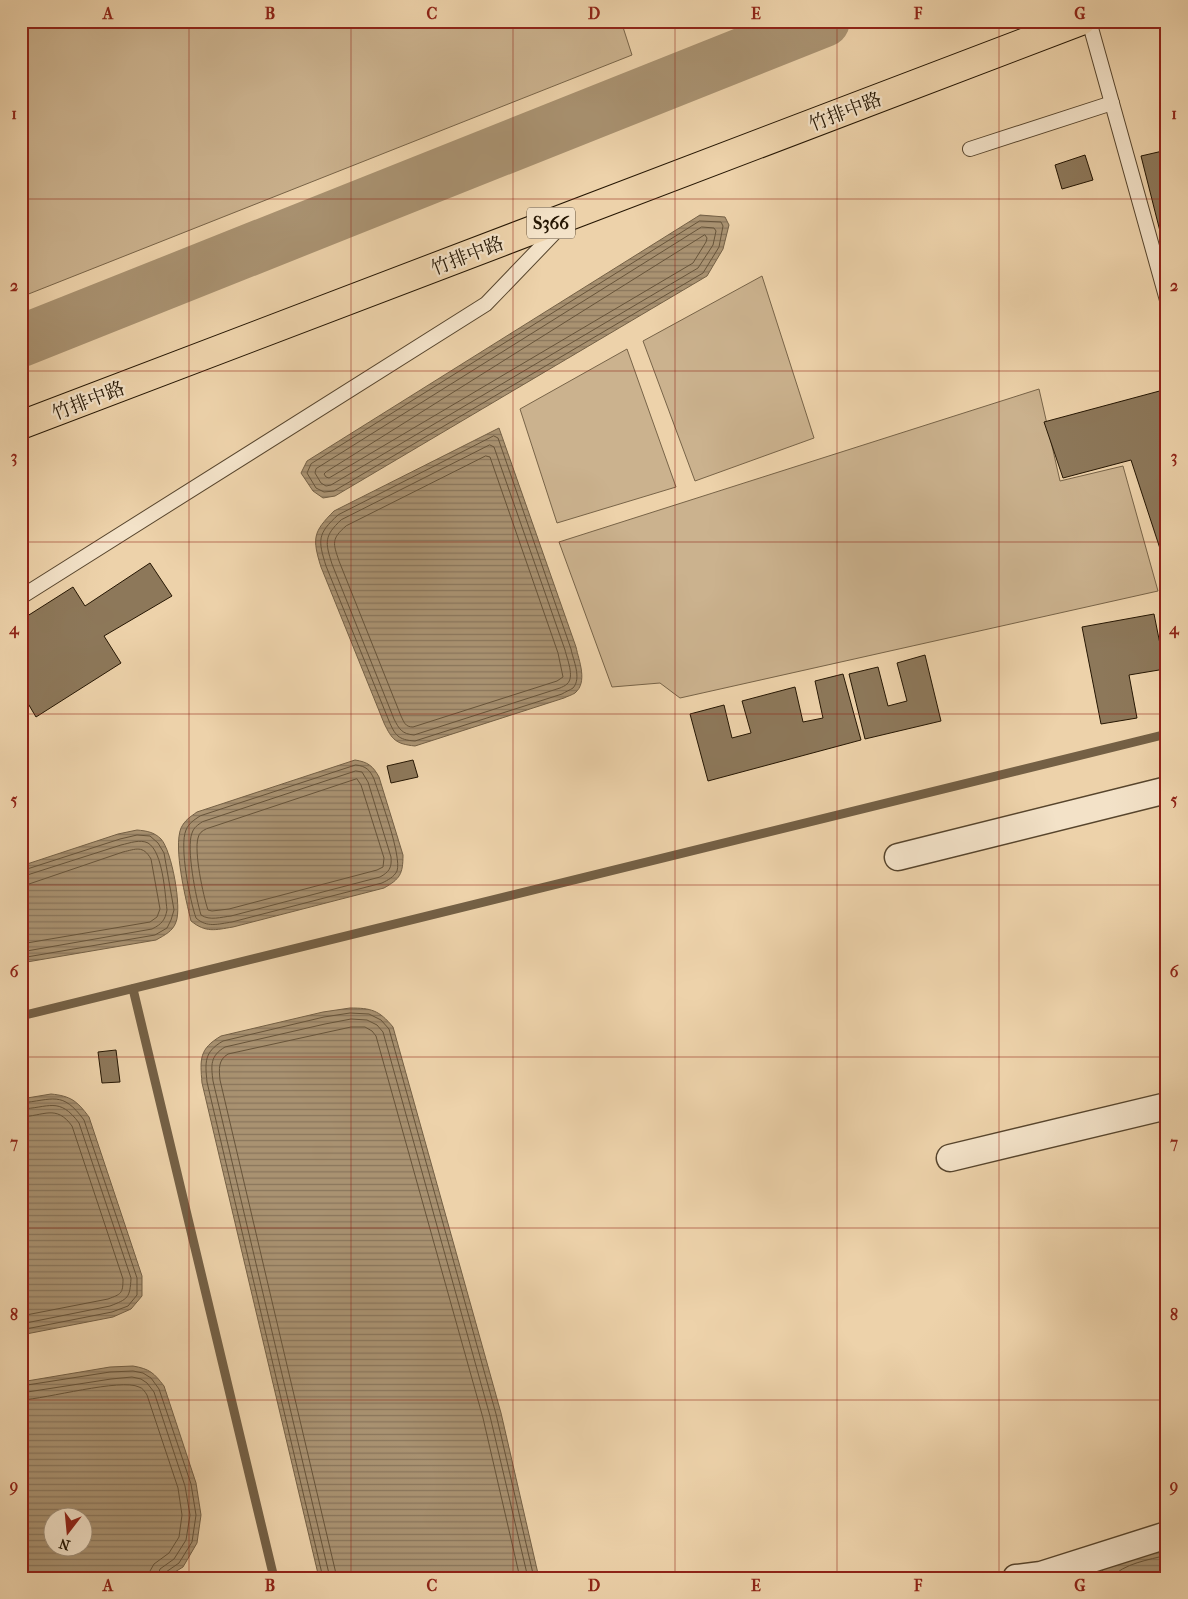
<svg xmlns="http://www.w3.org/2000/svg" width="1188" height="1599" font-family="'IM FELL French Canon','Noto Serif SC',serif">
  <defs>
    <pattern id="water-rules" width="6" height="5" patternUnits="userSpaceOnUse" patternTransform="scale(1.25)"><rect width="6" height="5" fill="#a99271"/><path d="M0 2.5h6" fill="none" stroke="#89765b"/></pattern>
  </defs>
  <rect width="100%" height="100%" fill="#edd2aa"/>
  <filter id="stains"><feTurbulence type="fractalNoise" baseFrequency=".004" numOctaves="4"/><feColorMatrix values="0 0 0 0 .2 0 0 0 0 .09 0 0 0 0 .02 0 0 0 .5 -.17"/></filter>
  <radialGradient id="worn" r=".72"><stop offset=".6" stop-color="#630" stop-opacity="0"/><stop offset="1" stop-color="#630" stop-opacity=".3"/></radialGradient>
  <!-- garden -->
  <g fill="#cbb28e" stroke="#786448">
    <polygon points="21,21 621,21 632,55 21,297"/>
    <polygon points="762,276 814,438 695,481 643,341"/>
    <polygon points="627,349 676,487 557,523 520,409"/>
    <polygon points="1039,389 1060,481 1123,466 1158,591 680,698 660,683 612,687 559,542"/>
  </g>
  <!-- water -->
  <g fill="url(#water-rules)" stroke="#746045" fill-rule="evenodd">
    <polygon points="700,215 725,217 729,225 723,249 707,276 335,496 323,498 313,491 301,473 307,461"/>
    <path d="M499,428L576,647C579,661 588,682 575,693C572,695 568,696 564,698L415,746C396,744 392,740 384,723L321,567C312,538 313,532 334,511Z"/>
    <path d="M355,760C368,762 373,766 379,777L403,855C403,874 400,879 384,888L233,927C215,930 206,933 191,921C186,900 173,848 181,828C185,820 190,817 197,812Z"/>
    <path d="M137,830C147,831 154,832 161,839C172,851 182,908 176,922C173,931 165,935 156,940L21,963V866L118,834Z"/>
    <path d="M350,1008C371,1008 379,1010 393,1027L501,1413L539,1578H319L202,1083C200,1059 199,1049 221,1036L323,1012Z"/>
    <path d="M51,1094C71,1096 77,1101 89,1117L142,1276V1296L131,1309L113,1317L21,1335V1099Z"/>
    <path d="M133,1366C150,1369 154,1373 164,1386L196,1483L201,1515L197,1543L183,1567L165,1578H21V1382L110,1367ZM82,1516V1546H52V1516Z"/>
    <polygon points="1167,1543 1167,1578 1097,1578 1099,1574 1109,1564"/>
  </g>
  <g fill="none" stroke-linecap="round" stroke-linejoin="round">
    <!-- shore -->
    <g stroke="#67543a" stroke-width="1">
      <polygon points="700,221 721,222 723,226 719,247 703,273 334,491 324,492 316,488 307,473 311,464"/>
      <polygon points="702,227 714,228 716,231 713,245 698,268 331,485 326,486 321,483 315,473 316,469"/>
      <polygon points="705,235 707,238 706,242 693,263 329,478 326,477 324,474 326,472"/>
      <path d="M494,436L498,438L571,649C573,660 582,678 573,688C570,690 565,692 562,694L415,741C398,740 395,735 389,721L326,566C318,540 317,534 338,515Z"/>
      <path d="M490,445L494,447L565,650C567,659 575,677 567,684C565,686 562,687 560,688L414,735C402,734 399,729 394,719L332,564C325,542 324,536 341,520Z"/>
      <path d="M486,456L490,457L558,653L563,677L557,681L413,727C405,727 404,722 401,716L339,561C333,543 331,539 346,526Z"/>
      <path d="M356,765C366,766 370,770 374,779C380,797 402,856 397,871C394,877 388,880 382,883L232,922C218,924 207,928 196,918C190,901 179,846 186,830C189,823 194,820 200,816Z"/>
      <path d="M356,771L362,772L368,782L391,857C392,868 389,872 380,877L231,916C221,917 210,921 201,915C196,898 186,848 192,833C194,827 198,825 202,822Z"/>
      <path d="M357,779L361,785L384,858L383,867L377,870L229,909L212,911L208,910C203,895 194,852 198,838C199,833 202,831 206,829Z"/>
      <polyline points="21,871 120,839 137,835 150,836 158,843 164,853 174,910 171,920 167,928 155,935 21,958"/>
      <path d="M21,877L121,845C130,843 140,839 148,843C163,852 165,894 167,910C165,920 162,924 152,929L21,952"/>
      <path d="M21,884H29L123,852C136,849 143,845 151,859L160,909L157,917L150,922L21,944"/>
      <path d="M21,1103C53,1100 62,1090 84,1120L137,1278V1295L128,1306L112,1312L21,1330"/>
      <path d="M21,1109C49,1108 59,1096 79,1123L131,1278C130,1298 128,1299 110,1306L21,1324"/>
      <path d="M21,1117C44,1116 56,1104 72,1126L123,1279C123,1294 121,1294 108,1299L21,1316"/>
      <polyline points="21,1386 110,1372 133,1371 143,1373 151,1378 159,1389 191,1484 196,1515 192,1542 179,1563 166,1572 164,1578"/>
      <polyline points="21,1393 111,1379 132,1377 141,1379 147,1383 154,1392 185,1486 190,1515 186,1540 174,1559 160,1569 157,1578"/>
      <path d="M21,1400C46,1399 121,1378 139,1387C143,1388 145,1392 147,1395L178,1488L182,1515L179,1537L169,1553L154,1564L150,1571V1578"/>
      <path d="M323,1578L207,1082C205,1062 204,1052 223,1041L324,1017L350,1013L369,1014L381,1020L389,1029L496,1414L534,1578"/>
      <path d="M330,1578L213,1081C211,1065 210,1056 225,1047L325,1024L351,1019L367,1020L377,1025L383,1032L490,1416L528,1578"/>
      <path d="M337,1578L220,1080C219,1069 218,1060 228,1054L351,1027H365L372,1031L376,1036L483,1418L520,1578"/>
      <path d="M1111,1578C1124,1563 1149,1560 1167,1555"/>
    </g>
    <!-- stream -->
    <g stroke="#746045" stroke-width="9">
      <polyline points="133,989 274,1578"/>
      <polyline points="21,1016 1167,734"/>
    </g>
    <!-- river -->
    <polyline stroke="#a99271" stroke-width="52" points="21,341 824,21"/>
  </g>
  <!-- building -->
  <g fill="#8d785a" stroke="#251603">
    <polygon points="1167,150 1167,259 1141,156"/>
    <polygon points="1085,155 1093,180 1062,189 1055,165"/>
    <polygon points="1167,389 1167,570 1131,460 1063,478 1044,422"/>
    <polygon points="150,563 172,596 104,636 121,663 36,717 23,695 21,696 21,620 73,587 85,606"/>
    <polygon points="1154,614 1165,669 1129,675 1137,718 1101,724 1082,627"/>
    <polygon points="925,655 941,721 865,739 849,674 878,667 888,706 907,701 897,663"/>
    <polygon points="843,674 861,740 708,781 690,714 724,705 732,738 751,733 742,701 795,687 803,722 823,718 815,681"/>
    <polygon points="413,760 418,777 391,783 387,766"/>
    <polygon points="116,1050 120,1082 102,1083 98,1052"/>
  </g>
  <g fill="none" stroke-linecap="round" stroke-linejoin="round">
    <defs>
      <g id="service">
        <polyline points="1089,21 1167,300"/>
        <polyline points="970,149 1112,103"/>
        <polyline points="21,597 486,304 562,225"/>
      </g>
      <g id="minor">
        <polyline points="898,857 1167,790"/>
        <polyline points="950,1158 1167,1106"/>
        <polyline points="1016,1578 1041,1575 1167,1535"/>
      </g>
      <polyline id="primary" points="21,425 1081,21"/>
    </defs>
    <!-- service casing -->
    <use href="#service" stroke="#57452d" stroke-width="16"/>
    <!-- minor casing -->
    <use href="#minor" stroke="#57452d" stroke-width="29"/>
    <!-- primary casing -->
    <use href="#primary" stroke="#251603" stroke-width="30"/>
    <!-- service -->
    <use href="#service" stroke="#f3e2c8" stroke-width="14"/>
    <!-- minor -->
    <use href="#minor" stroke="#f3e2c8" stroke-width="26"/>
    <!-- primary -->
    <use href="#primary" stroke="#edd2aa" stroke-width="28"/>
  </g>
  <!-- grid -->
  <path fill="none" stroke="#8f2418" stroke-width="1" stroke-opacity="0.55" d="M189,21V1578M351,21V1578M513,21V1578M675,21V1578M837,21V1578M999,21V1578M21,199H1167M21,371H1167M21,542H1167M21,714H1167M21,885H1167M21,1057H1167M21,1228H1167M21,1400H1167"/>
  <g text-anchor="middle" stroke-width="4.5" stroke-linejoin="round" paint-order="stroke">
    <!-- shield labels -->
    <rect fill="#f3e2c8" stroke="#63533e" stroke-width="1" x="527" y="207.5" width="48" height="31" rx="4"/>
    <g font-size="18" font-weight="bold" fill="#251603">
      <text x="551" y="229">S366</text>
    </g>
    <!-- street labels -->
    <g font-size="19" fill="#251603" stroke="#f3e2c8">
      <text transform="translate(845 111) rotate(-21)" y="7">竹排中路</text>
      <text transform="translate(467 255) rotate(-21)" y="7">竹排中路</text>
      <text transform="translate(88 400) rotate(-21)" y="7">竹排中路</text>
    </g>
  </g>
  <!-- margin -->
  <rect width="1188" height="1599" fill="none" stroke="#edd2aa" stroke-width="55"/>
  <!-- north arrow -->
  <g transform="translate(68 1532) rotate(196)"><circle r="24" fill="#f3e2c8" stroke="#a19079"/>
  <path d="M0-4L9 19L0 12L-9 19Z" fill="#8f2418"/>
  <text y="-8" font-size="14" font-weight="bold" text-anchor="middle" fill="#251603">N</text>
  </g>
  <rect x="28" y="28" width="1132" height="1544" fill="none" stroke="#8f2418" stroke-width="2"/>
  <g font-size="16" text-anchor="middle" font-weight="bold" fill="#8f2418">
    <text x="108" y="19">A</text>
    <text x="270" y="19">B</text>
    <text x="432" y="19">C</text>
    <text x="594" y="19">D</text>
    <text x="756" y="19">E</text>
    <text x="918" y="19">F</text>
    <text x="1080" y="19">G</text>
    <text x="14" y="119">1</text>
    <text x="1174" y="119">1</text>
    <text x="14" y="291">2</text>
    <text x="1174" y="291">2</text>
    <text x="14" y="462">3</text>
    <text x="1174" y="462">3</text>
    <text x="14" y="634">4</text>
    <text x="1174" y="634">4</text>
    <text x="14" y="805">5</text>
    <text x="1174" y="805">5</text>
    <text x="14" y="977">6</text>
    <text x="1174" y="977">6</text>
    <text x="14" y="1148">7</text>
    <text x="1174" y="1148">7</text>
    <text x="14" y="1320">8</text>
    <text x="1174" y="1320">8</text>
    <text x="14" y="1491">9</text>
    <text x="1174" y="1491">9</text>
    <text x="108" y="1591">A</text>
    <text x="270" y="1591">B</text>
    <text x="432" y="1591">C</text>
    <text x="594" y="1591">D</text>
    <text x="756" y="1591">E</text>
    <text x="918" y="1591">F</text>
    <text x="1080" y="1591">G</text>
  </g>
  <rect width="100%" height="100%" filter="url(#stains)"/>
  <rect width="100%" height="100%" fill="url(#worn)"/>
</svg>
